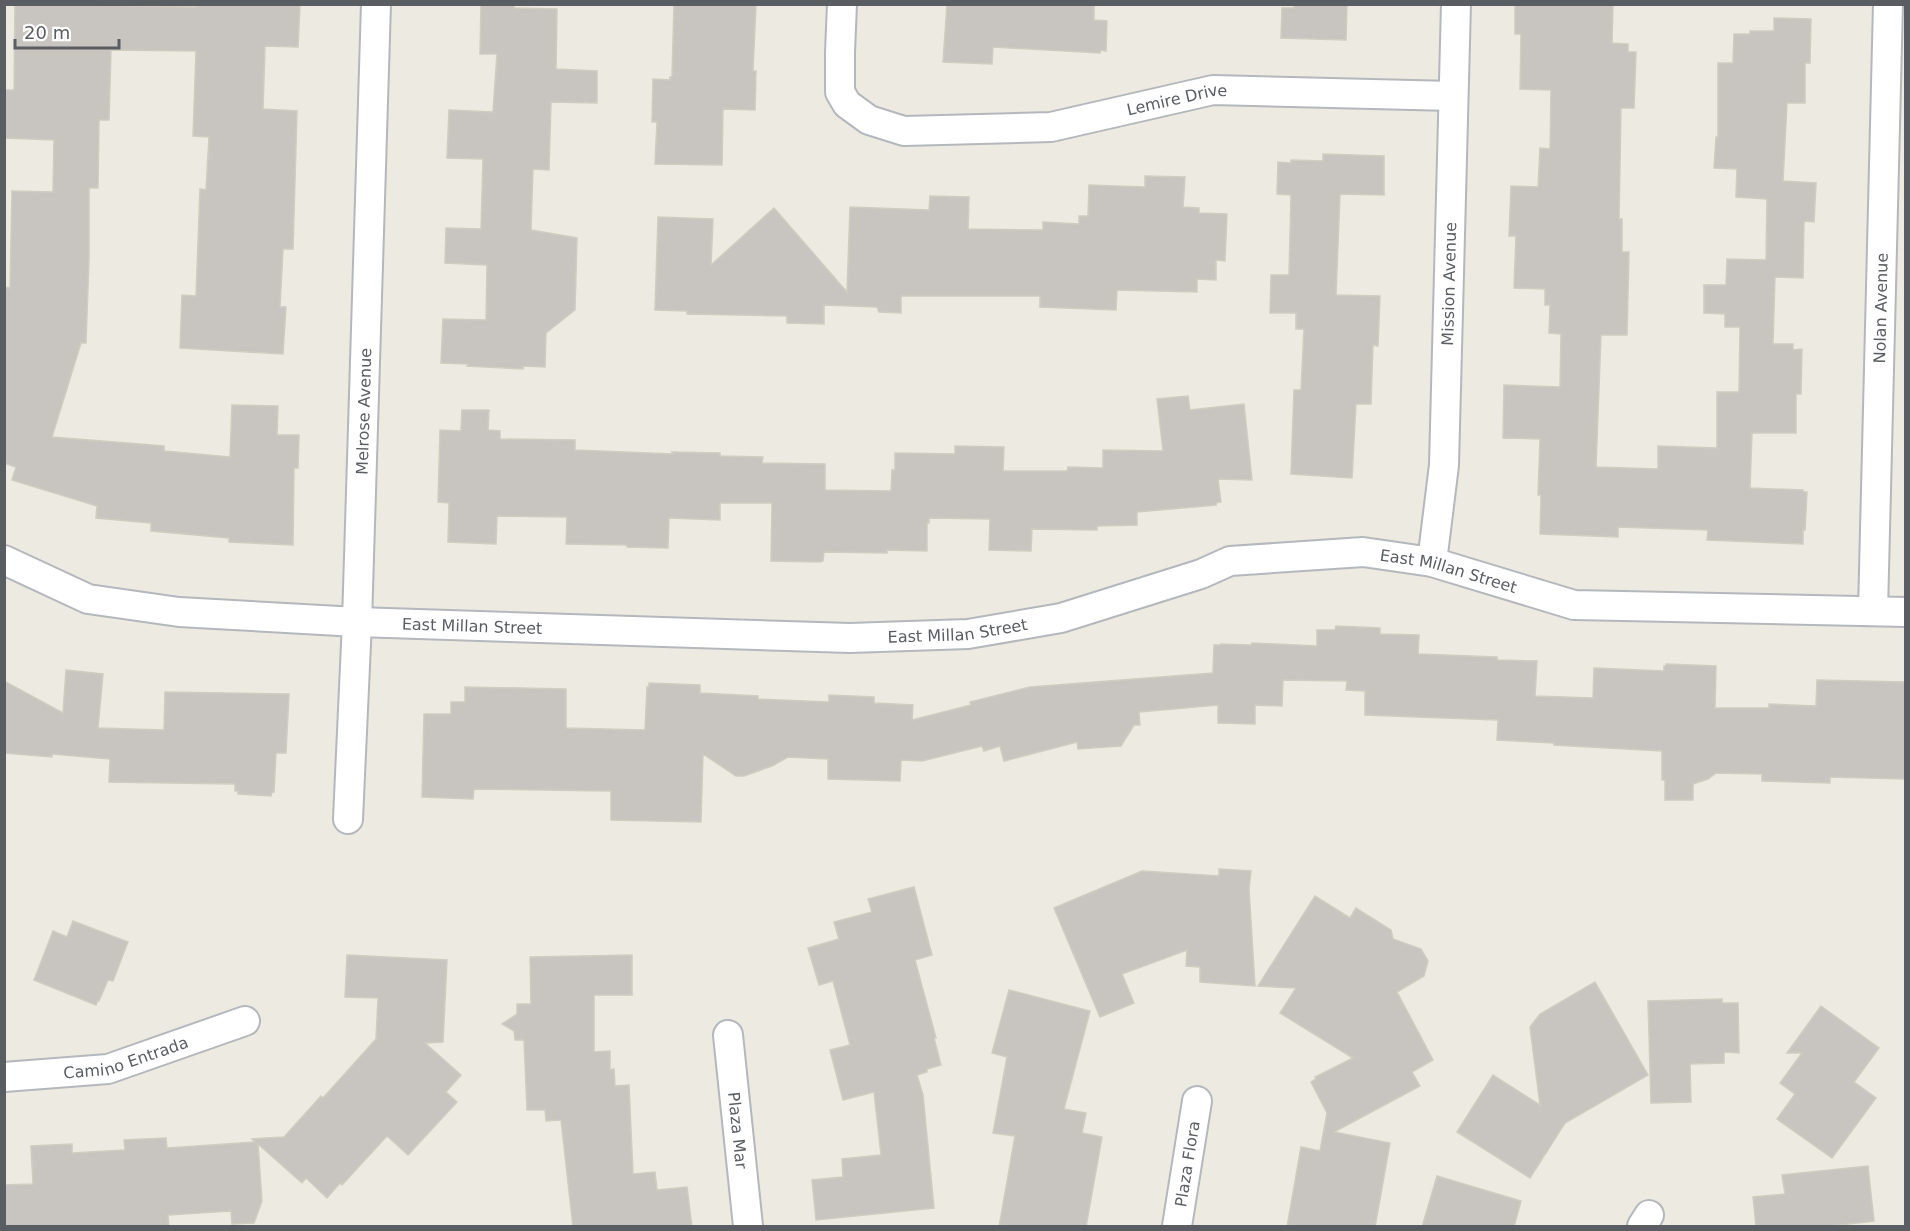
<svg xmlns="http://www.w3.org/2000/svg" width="1910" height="1231" font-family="'DejaVu Sans',sans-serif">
  <rect width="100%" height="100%" fill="#eceae1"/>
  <!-- building -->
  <g fill="#c8c4bf" stroke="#d1ccc0" stroke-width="1.5">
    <polygon points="15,4 196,7 197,4 300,4 298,47 265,46 263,109 297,111 293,249 283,249 280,307 286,307 283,354 180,348 182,295 196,296 200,189 206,190 209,137 193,136 196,51 111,50 109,120 99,120 98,188 89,188 89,258 86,343 81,343 52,437 164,446 164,451 230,457 232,405 278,406 277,435 299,435 298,468 294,468 293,545 229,542 229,538 151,531 151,523 96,518 97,506 12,480 16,467 4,463 4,287 10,288 12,191 53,192 54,140 4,138 4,90 14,90"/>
    <polygon points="481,4 514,4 514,8 557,9 556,69 597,71 597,103 551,102 549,170 533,169 531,230 577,238 575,310 546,333 545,367 523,366 523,369 467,366 468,364 441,363 443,319 486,320 487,265 445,263 446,228 481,229 483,159 447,158 449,110 493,112 497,54 480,54"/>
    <polygon points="674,4 756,4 753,71 756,71 755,110 723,109 722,165 655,164 657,122 652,122 653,79 670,80 670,77 672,77"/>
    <polygon points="947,4 1094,4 1094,20 1107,21 1106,51 1101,50 1100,53 993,47 992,64 943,62"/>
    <polygon points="1294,4 1347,4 1346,40 1281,38 1282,8 1294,8"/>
    <polygon points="1515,4 1613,4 1612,43 1628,44 1628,52 1636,52 1634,108 1621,108 1619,219 1622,219 1622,252 1629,252 1627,335 1601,335 1596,467 1658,469 1658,446 1717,448 1717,392 1739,392 1740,327 1725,327 1725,314 1704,313 1704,285 1726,285 1727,259 1766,260 1767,199 1736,197 1737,169 1714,168 1716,137 1718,137 1718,63 1733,63 1734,34 1750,34 1750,31 1774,31 1774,18 1811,19 1810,63 1805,63 1805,103 1787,103 1783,181 1816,183 1814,222 1804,221 1803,278 1775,277 1773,344 1793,344 1793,350 1802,349 1801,394 1796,394 1796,433 1752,433 1750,488 1803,490 1803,492 1807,492 1805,530 1803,530 1803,544 1707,540 1708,530 1618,527 1618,537 1540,534 1541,495 1538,495 1540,439 1503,438 1504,385 1560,387 1561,334 1549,333 1550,305 1545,305 1545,289 1514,288 1516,236 1509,236 1511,186 1538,187 1540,148 1550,149 1551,90 1520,89 1521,34 1515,34"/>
    <polygon points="1323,154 1384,156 1384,195 1340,194 1336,295 1380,296 1378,346 1373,345 1371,404 1356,404 1352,478 1291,474 1294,390 1301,390 1304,329 1296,329 1296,313 1270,313 1271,275 1289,275 1291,195 1277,194 1278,162 1291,163 1291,160 1323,161"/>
    <polygon points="1145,176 1185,177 1183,207 1199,208 1199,213 1227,214 1225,261 1216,260 1216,280 1197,279 1197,292 1117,290 1116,310 1040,307 1040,296 901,296 901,313 879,312 877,307 824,305 824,324 787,323 787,316 687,314 687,311 655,310 658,217 713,219 711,265 774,208 847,292 850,207 929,210 930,196 969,197 968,229 1043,230 1043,222 1079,224 1079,216 1088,216 1089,185 1145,187"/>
    <polygon points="1188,396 1190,410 1244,404 1252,480 1218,479 1221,502 1216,503 1216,505 1137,512 1137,525 1097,526 1097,530 1032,529 1031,551 989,550 990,519 929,518 929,523 927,523 927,551 887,550 887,553 824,552 823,561 820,562 771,561 772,503 720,503 720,520 669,518 668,548 627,547 627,545 566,544 567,517 497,516 496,544 448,542 449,503 438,502 440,430 461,431 462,410 489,410 488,430 500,431 500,439 575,440 575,450 673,454 672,452 720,453 720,456 763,457 762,463 825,464 825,490 891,491 892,470 895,470 895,453 955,454 955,446 1004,447 1003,471 1067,471 1068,467 1103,468 1103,450 1163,451 1157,399"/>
    <polygon points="1336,626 1380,628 1380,634 1419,635 1418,654 1497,657 1497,660 1537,661 1535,696 1593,698 1594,668 1664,671 1664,666 1666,666 1666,664 1716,666 1715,708 1769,708 1769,704 1816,706 1817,680 1905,682 1905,779 1830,777 1830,783 1762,781 1762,774 1716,773 1708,779 1693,784 1693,800 1665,800 1665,780 1662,780 1662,751 1571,746 1554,745 1554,743 1497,740 1498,720 1365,715 1365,691 1346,690 1347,681 1283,680 1282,706 1255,705 1255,724 1218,723 1218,705 1139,712 1140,725 1134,725 1121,746 1078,749 1077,742 1004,761 1000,746 984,751 982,746 922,761 901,760 900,781 828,779 828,759 788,757 772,766 744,776 736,776 703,754 701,822 611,820 611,791 474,789 473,799 422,797 424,714 451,714 451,702 465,702 465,687 566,689 566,728 645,730 647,687 649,687 649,683 700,685 700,693 758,696 758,699 829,702 829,695 874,697 874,703 913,705 912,720 971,705 970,702 1030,687 1213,673 1214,645 1221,645 1221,644 1251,645 1252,643 1317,646 1317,630 1335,630"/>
    <polygon points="66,670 103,674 98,728 164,730 165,692 289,694 286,753 276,753 274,792 272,792 271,796 238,794 238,791 235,791 235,784 109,782 110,759 52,754 52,757 4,753 4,681 63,713"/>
    <polygon points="1219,869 1251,871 1249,889 1255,986 1200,982 1200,967 1186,966 1187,950 1122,974 1134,1003 1100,1017 1054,908 1142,871 1219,876"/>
    <polygon points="914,887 932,955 915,960 936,1038 934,1038 941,1065 927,1069 927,1072 917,1075 923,1095 934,1208 816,1220 812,1180 843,1177 842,1159 881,1155 874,1092 843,1100 830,1050 850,1045 833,981 819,985 808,948 839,939 834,922 872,912 868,899"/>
    <polygon points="1315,896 1350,918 1356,908 1391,930 1393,939 1421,949 1428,961 1424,976 1397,992 1433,1060 1412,1072 1420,1086 1334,1132 1390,1143 1375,1227 1287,1227 1301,1147 1320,1151 1327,1113 1311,1082 1316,1079 1315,1077 1353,1058 1280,1013 1296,988 1258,986"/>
    <polygon points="73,921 128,942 113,981 108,980 99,1001 98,1000 96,1005 34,980 53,931 67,937"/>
    <polygon points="347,955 447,960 443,1042 425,1043 461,1075 446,1092 457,1102 408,1155 387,1136 342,1185 340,1183 327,1198 306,1178 302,1183 258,1144 262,1201 254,1223 232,1224 231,1211 168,1215 169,1227 4,1227 4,1185 33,1184 31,1146 72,1144 72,1153 125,1150 124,1140 166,1138 167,1148 255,1142 252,1139 284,1137 321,1096 323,1098 376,1039 378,998 345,997"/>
    <polygon points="632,955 632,995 594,995 594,1052 610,1051 610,1070 614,1069 615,1086 629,1085 633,1174 655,1172 657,1190 687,1187 692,1227 573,1227 561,1120 546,1121 545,1110 527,1110 524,1040 515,1040 514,1031 502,1024 517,1014 517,1004 531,1004 530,957"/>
    <polygon points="1595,982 1648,1075 1565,1123 1530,1178 1457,1132 1493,1075 1540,1105 1530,1027 1540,1014"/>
    <polygon points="1009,990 1090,1011 1064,1109 1086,1113 1082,1133 1102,1137 1086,1227 999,1227 1015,1136 993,1133 1007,1057 992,1053"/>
    <polygon points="1722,999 1722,1003 1738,1003 1739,1053 1724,1052 1724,1063 1690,1064 1691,1102 1651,1103 1648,1001"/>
    <polygon points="1821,1006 1879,1048 1854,1082 1876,1098 1832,1158 1777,1119 1795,1094 1780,1083 1802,1053 1787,1053"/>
    <polygon points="1868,1166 1874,1221 1823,1227 1756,1227 1753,1197 1785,1194 1782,1175"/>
    <polygon points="1437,1176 1521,1201 1514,1227 1422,1227"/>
  </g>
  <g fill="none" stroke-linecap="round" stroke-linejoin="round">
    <defs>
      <g id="street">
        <path id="s1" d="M842,4L840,52V92L847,104L869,120L904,131L1051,127L1213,90L1453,96"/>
        <path id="s2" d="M4,560L88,599L179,612L357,622L850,638L968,634L1061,618L1201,574L1230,561L1363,552L1432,562L1574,605L1906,612"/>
        <path id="s3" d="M1432,562L1444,465L1456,4"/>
        <path id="s4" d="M1873,611L1888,4"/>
        <path id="s5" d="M348,819L357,622L376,4"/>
        <path id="s6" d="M728,1035L748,1226"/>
        <path id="s7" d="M4,1077L108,1069L245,1021"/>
        <path id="s8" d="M1177,1226L1197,1101"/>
        <polyline points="1642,1226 1649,1215"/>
      </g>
    </defs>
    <!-- street casing -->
    <use href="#street" stroke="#b4b7bc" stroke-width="32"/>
    <!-- street -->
    <use href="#street" stroke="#fff" stroke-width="28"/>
  </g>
  <g text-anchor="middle" stroke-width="6" stroke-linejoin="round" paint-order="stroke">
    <!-- street labels -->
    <g font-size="16" fill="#5a5d62" stroke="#fff">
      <text dy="6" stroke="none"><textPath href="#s1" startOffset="442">Lemire Drive</textPath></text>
      <text dy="6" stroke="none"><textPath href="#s3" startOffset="279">Mission Avenue</textPath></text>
      <text dy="6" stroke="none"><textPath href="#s4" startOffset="303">Nolan Avenue</textPath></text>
      <text dy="6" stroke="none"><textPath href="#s5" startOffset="408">Melrose Avenue</textPath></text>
      <text dy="6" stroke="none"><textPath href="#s2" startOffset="1468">East Millan Street</textPath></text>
      <text dy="6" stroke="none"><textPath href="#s2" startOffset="478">East Millan Street</textPath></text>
      <text dy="6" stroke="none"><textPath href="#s2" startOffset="964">East Millan Street</textPath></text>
      <text dy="6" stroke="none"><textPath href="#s7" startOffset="124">Camino Entrada</textPath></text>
      <text dy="6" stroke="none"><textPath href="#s6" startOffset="96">Plaza Mar</textPath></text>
      <text dy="6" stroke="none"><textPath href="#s8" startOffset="63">Plaza Flora</textPath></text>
    </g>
  </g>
  <!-- border -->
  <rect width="1910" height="1231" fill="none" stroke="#5a5d62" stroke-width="12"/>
  <!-- scale -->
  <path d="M15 39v9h104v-9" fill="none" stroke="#5a5d62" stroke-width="3"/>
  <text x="24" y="39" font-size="18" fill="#5a5d62" stroke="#ffffff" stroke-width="4.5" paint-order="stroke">20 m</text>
</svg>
